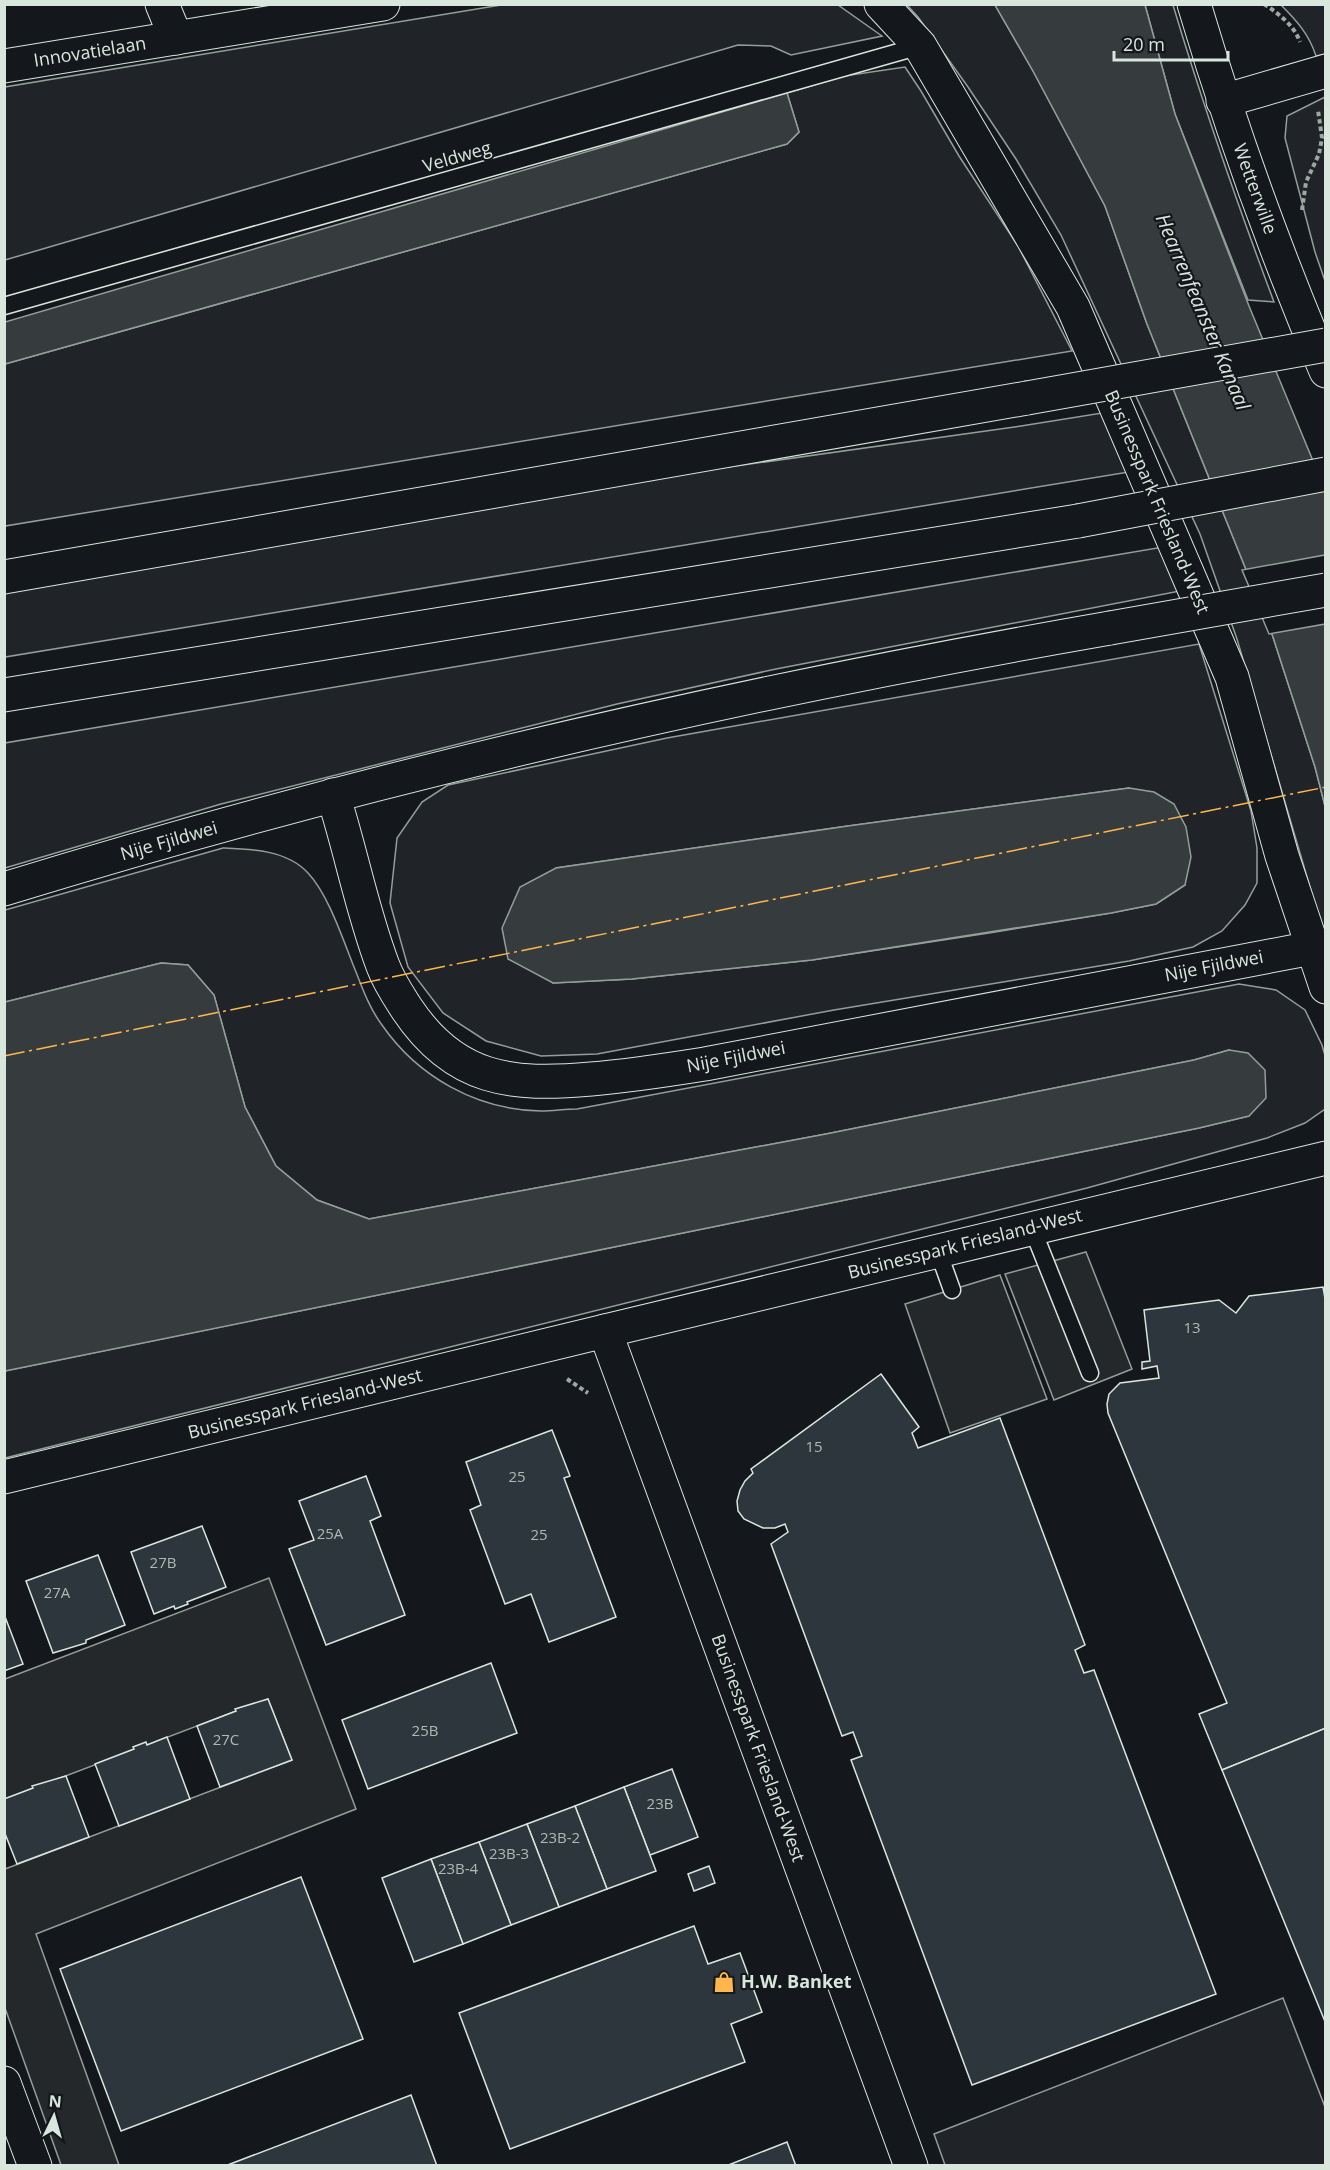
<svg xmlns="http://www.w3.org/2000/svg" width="1330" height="2170" font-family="'Open Sans',sans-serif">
  <rect width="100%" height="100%" fill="#14181c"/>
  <!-- green -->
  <g fill="#202428" stroke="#939e99" stroke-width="1.5" fill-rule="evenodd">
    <polygon points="507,4 838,5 882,36 791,55 771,46 738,45 5,260 5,87"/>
    <polygon points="907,5 995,5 1033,71 1105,206 1147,324 1272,634 1315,767 1325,806 1325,938 1237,639 1200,534 1061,235 1016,159 968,87 918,17"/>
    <path d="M1145,5H1173C1203,105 1237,203 1274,302L1248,300L1175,114Z"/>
    <path d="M1281,5H1325V54L1316,56C1309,34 1296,20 1281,5Z"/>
    <polygon points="905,67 921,91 959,156 1018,246 1072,351 5,526 5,364 787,144 799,132 787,93 844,76"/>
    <polygon points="1325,97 1325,281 1315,252 1285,138 1287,116"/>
    <polygon points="1102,413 1129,472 5,657 5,586 487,501 1021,426"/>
    <polygon points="1163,547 1180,591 776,669 617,704 221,804 5,868 5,743"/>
    <path d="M1199,644L1251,811L1257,848V883L1245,905L1222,931L1193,947L1129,961L834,1010L597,1054L541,1056L486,1041L443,1013L408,967L390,903L397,838L422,802L448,785L667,738ZM1129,788L1185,885L1156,904L1111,913L989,933L812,960L632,979L553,983L556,868L848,826Z"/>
    <path d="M223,848C251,849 287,850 308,873C329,895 344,943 356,972C363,990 370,1009 382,1025C418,1077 477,1110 541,1111C553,1111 565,1109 577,1109L1239,984L1276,990L1305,1010L1322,1045L1326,1059L1325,1109L1305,1123L1267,1138L1087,1188L5,1458L4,1371L1199,1128L1249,1116L1229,1050L1194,1060L826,1134L369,1219L317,1200L276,1166L245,1107L214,995L188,965L161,963L5,1002V910Z"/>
    <polygon points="1283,1998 1325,2107 1325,2165 945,2165 934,2134"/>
  </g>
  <!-- parking -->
  <g fill="#24282b" stroke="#939e99" stroke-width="1.5">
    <polygon points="1086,1252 1132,1369 1054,1400 1005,1274"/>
    <polygon points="1000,1275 1047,1399 950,1433 905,1304"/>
    <polygon points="269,1578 356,1809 36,1934 119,2165 61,2165 5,2008 5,1869 292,1760 268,1699 5,1799 5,1679"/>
  </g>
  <!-- water -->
  <g fill="#363b3e" stroke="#939e99" stroke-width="1.5">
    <polygon points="995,5 1145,5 1175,114 1249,306 1325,490 1325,806 1315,767 1272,634 1147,324 1105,206 1033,71"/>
    <polygon points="787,93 799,132 787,144 5,364 5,322"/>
    <polygon points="1129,788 1154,792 1174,804 1186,827 1191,857 1185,885 1156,904 1111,913 812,960 632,979 553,983 508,959 502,928 520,887 556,868 848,826"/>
    <polygon points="161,963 188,965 214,995 245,1107 276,1166 317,1200 369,1219 826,1134 1194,1060 1229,1050 1248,1053 1265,1070 1266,1098 1249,1116 1199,1128 5,1371 5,1002"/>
  </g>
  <!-- pier -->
  <polygon fill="#14181c" stroke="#939e99" stroke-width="1.5" points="1325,555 1325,624 1269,634 1242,570"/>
  <!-- building -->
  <g fill="#2c363c" stroke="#d8e6dc" stroke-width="1.5">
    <polygon points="1323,1287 1326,1304 1326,1728 1222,1770 1199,1714 1227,1703 1108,1413 1107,1404 1109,1394 1120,1383 1159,1378 1157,1366 1142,1369 1142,1362 1150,1361 1144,1310 1219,1300 1236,1313 1249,1296"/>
    <polygon points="881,1374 919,1427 912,1433 918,1448 1000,1418 1085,1645 1075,1650 1084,1673 1094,1670 1216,1994 972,2085 851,1760 862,1756 853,1732 842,1736 771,1544 788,1532 785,1524 775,1528 763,1528 744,1519 738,1511 737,1501 740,1490 745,1481 753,1473 751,1469"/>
    <polygon points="552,1430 570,1476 564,1478 616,1617 549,1642 531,1594 505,1604 470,1510 481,1505 466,1462"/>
    <polygon points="366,1476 381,1516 370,1521 405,1615 326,1645 289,1549 314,1540 299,1501"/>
    <polygon points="202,1526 226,1587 187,1602 188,1604 175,1609 174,1606 154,1614 131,1552"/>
    <polygon points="98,1555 125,1625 86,1640 86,1643 53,1653 26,1581"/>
    <polygon points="4,1614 23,1664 4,1671"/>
    <polygon points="491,1663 517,1733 368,1789 342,1720"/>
    <polygon points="268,1699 292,1760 220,1787 197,1726 236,1711 235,1709"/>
    <polygon points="1326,1728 1326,2024 1222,1770"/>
    <polygon points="167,1737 190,1799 119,1826 95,1764 134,1749 133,1747 146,1742 147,1745"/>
    <polygon points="672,1769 698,1837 650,1855 624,1787"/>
    <polygon points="66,1776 89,1837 17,1864 4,1831 4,1799 33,1788 32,1786"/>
    <polygon points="624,1787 656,1871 607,1889 575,1806"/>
    <polygon points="575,1806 607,1889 559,1907 527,1824"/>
    <polygon points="527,1824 559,1907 511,1925 479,1842"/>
    <polygon points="479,1842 511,1925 463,1944 431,1859"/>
    <polygon points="431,1859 463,1944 414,1962 382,1878"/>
    <polygon points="709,1866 715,1883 694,1891 688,1874"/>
    <polygon points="301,1877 363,2039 121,2131 60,1969"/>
    <polygon points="694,1926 708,1964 740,1953 762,2012 731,2024 745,2062 510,2149 459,2013"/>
    <polygon points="411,2095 437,2166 225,2166"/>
    <polygon points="787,2142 796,2166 726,2166"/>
  </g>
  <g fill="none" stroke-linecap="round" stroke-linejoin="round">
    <defs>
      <g id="lane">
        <polyline points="4,306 920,46"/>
        <polyline points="1032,1228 1090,1373"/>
        <polyline points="938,1251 952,1290"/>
      </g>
      <g id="street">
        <polyline points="162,4 176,38"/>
        <polyline points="881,4 920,46 1073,307 1232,677 1282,856 1326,987"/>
        <polyline points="4,66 383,4"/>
        <path d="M333,795C351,851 362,911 383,966C389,982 398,995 407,1009C455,1081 512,1086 591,1079C629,1076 667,1070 705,1064L1312,948"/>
        <polyline points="605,1331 911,2166"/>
        <polyline points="4,1477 605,1331 1326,1158"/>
        <polyline points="4,2083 35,2166"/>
      </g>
      <g id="secondary">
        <path d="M1194,4C1231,129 1275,251 1326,371"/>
        <path d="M4,889C368,777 736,693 1110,628"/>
      </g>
      <g id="highway">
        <polyline points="1223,101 1326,71"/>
        <polyline points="4,577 1027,398"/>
        <polyline points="4,695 1078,521"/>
      </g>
    </defs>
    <!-- lane casing -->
    <use href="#lane" stroke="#d8e6dc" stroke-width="19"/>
    <!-- street casing -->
    <use href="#street" stroke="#d8e6dc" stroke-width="35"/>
    <!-- secondary casing -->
    <use href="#secondary" stroke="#d8e6dc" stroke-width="35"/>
    <!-- highway casing -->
    <use href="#highway" stroke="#d8e6dc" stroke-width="35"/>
    <!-- path -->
    <g stroke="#9da8a2" stroke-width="4" stroke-dasharray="4.5 3" stroke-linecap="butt">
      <path d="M1264,4C1279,14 1294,25 1300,42"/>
      <polyline points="1302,210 1306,182 1319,154 1322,138 1318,110"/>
      <polyline points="567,1379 588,1393"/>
    </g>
    <!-- lane -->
    <use href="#lane" stroke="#14181c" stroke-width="16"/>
    <!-- street -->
    <use href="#street" stroke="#14181c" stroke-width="33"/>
    <!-- secondary -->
    <use href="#secondary" stroke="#14181c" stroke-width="33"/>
    <!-- highway -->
    <use href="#highway" stroke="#14181c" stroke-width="33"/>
    <defs>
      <polyline id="secondary-bridge" points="1110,628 1326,590"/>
      <g id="highway-bridge">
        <polyline points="1027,398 1326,345"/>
        <polyline points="1078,521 1326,474"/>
      </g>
    </defs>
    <!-- secondary-bridge casing -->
    <use href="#secondary-bridge" stroke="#d8e6dc" stroke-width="35" stroke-linecap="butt"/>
    <!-- highway-bridge casing -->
    <use href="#highway-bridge" stroke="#d8e6dc" stroke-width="35" stroke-linecap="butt"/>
    <!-- secondary-bridge -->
    <use href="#secondary-bridge" stroke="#14181c" stroke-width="33"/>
    <!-- highway-bridge -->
    <use href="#highway-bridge" stroke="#14181c" stroke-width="33"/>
    <!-- power -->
    <polyline stroke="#ffb74d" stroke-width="1.5" stroke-dasharray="21 4.5 3 4.5" stroke-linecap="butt" points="4,1056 1326,787"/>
  </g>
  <!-- icons -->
  <defs>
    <symbol id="shop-bare" viewBox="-9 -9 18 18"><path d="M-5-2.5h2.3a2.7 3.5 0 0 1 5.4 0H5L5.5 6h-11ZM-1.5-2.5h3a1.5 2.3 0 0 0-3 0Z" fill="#ffb74d" stroke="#14181c" stroke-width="2.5" paint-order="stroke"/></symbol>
  </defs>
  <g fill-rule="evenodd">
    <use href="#shop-bare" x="709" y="1967" width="30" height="30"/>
  </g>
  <g text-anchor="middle" stroke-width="4.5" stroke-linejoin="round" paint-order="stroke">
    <!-- number labels -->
    <g font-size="15" fill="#adbab4">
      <text x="1192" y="1333">13</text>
      <text x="814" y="1452">15</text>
      <text x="517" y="1482">25</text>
      <text x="330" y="1539">25A</text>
      <text x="539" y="1540">25</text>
      <text x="163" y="1568">27B</text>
      <text x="57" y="1598">27A</text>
      <text x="425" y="1736">25B</text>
      <text x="226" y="1745">27C</text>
      <text x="660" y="1809">23B</text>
      <text x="560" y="1843">23B-2</text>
      <text x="509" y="1859">23B-3</text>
      <text x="458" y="1874">23B-4</text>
    </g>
    <!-- street labels -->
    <g font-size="18" fill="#d8e6dc" stroke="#14181c">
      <text transform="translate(90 52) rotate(-9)" y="6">Innovatielaan</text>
      <text transform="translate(457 157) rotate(-16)" y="6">Veldweg</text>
      <text transform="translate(1255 189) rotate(70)" y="6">Wetterwille</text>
      <text transform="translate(1157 502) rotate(67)" y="6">Businesspark Friesland-West</text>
      <text transform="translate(169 841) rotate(-16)" y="6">Nije Fjildwei</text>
      <text transform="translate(1214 966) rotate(-11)" y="6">Nije Fjildwei</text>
      <text transform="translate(736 1057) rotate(-11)" y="6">Nije Fjildwei</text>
      <text transform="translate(965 1244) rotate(-14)" y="6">Businesspark Friesland-West</text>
      <text transform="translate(305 1404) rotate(-14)" y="6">Businesspark Friesland-West</text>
      <text transform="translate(758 1748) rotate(70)" y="6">Businesspark Friesland-West</text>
    </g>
    <!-- poi labels -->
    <g font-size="18" font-weight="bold" fill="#d8e6dc" stroke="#14181c" text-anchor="start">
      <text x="741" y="1988">H.W. Banket</text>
    </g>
    <!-- water labels -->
    <g font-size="20" font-style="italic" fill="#d8e6dc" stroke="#14181c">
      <text transform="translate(1203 312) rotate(67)" y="7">Hearrenfeanster Kanaal</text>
    </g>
  </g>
  <!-- border -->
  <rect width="1330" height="2170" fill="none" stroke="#d8e6dc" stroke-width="12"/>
  <!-- north arrow -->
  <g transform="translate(54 2116) rotate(5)" stroke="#14181c" stroke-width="4.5" paint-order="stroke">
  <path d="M0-4.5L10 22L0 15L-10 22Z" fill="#d8e6dc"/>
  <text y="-9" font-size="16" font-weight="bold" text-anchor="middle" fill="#d8e6dc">N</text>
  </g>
  <!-- scale -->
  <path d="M1114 51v9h114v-9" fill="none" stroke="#d8e6dc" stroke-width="3"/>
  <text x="1123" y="51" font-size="18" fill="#d8e6dc" stroke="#14181c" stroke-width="4.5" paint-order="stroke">20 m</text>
</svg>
